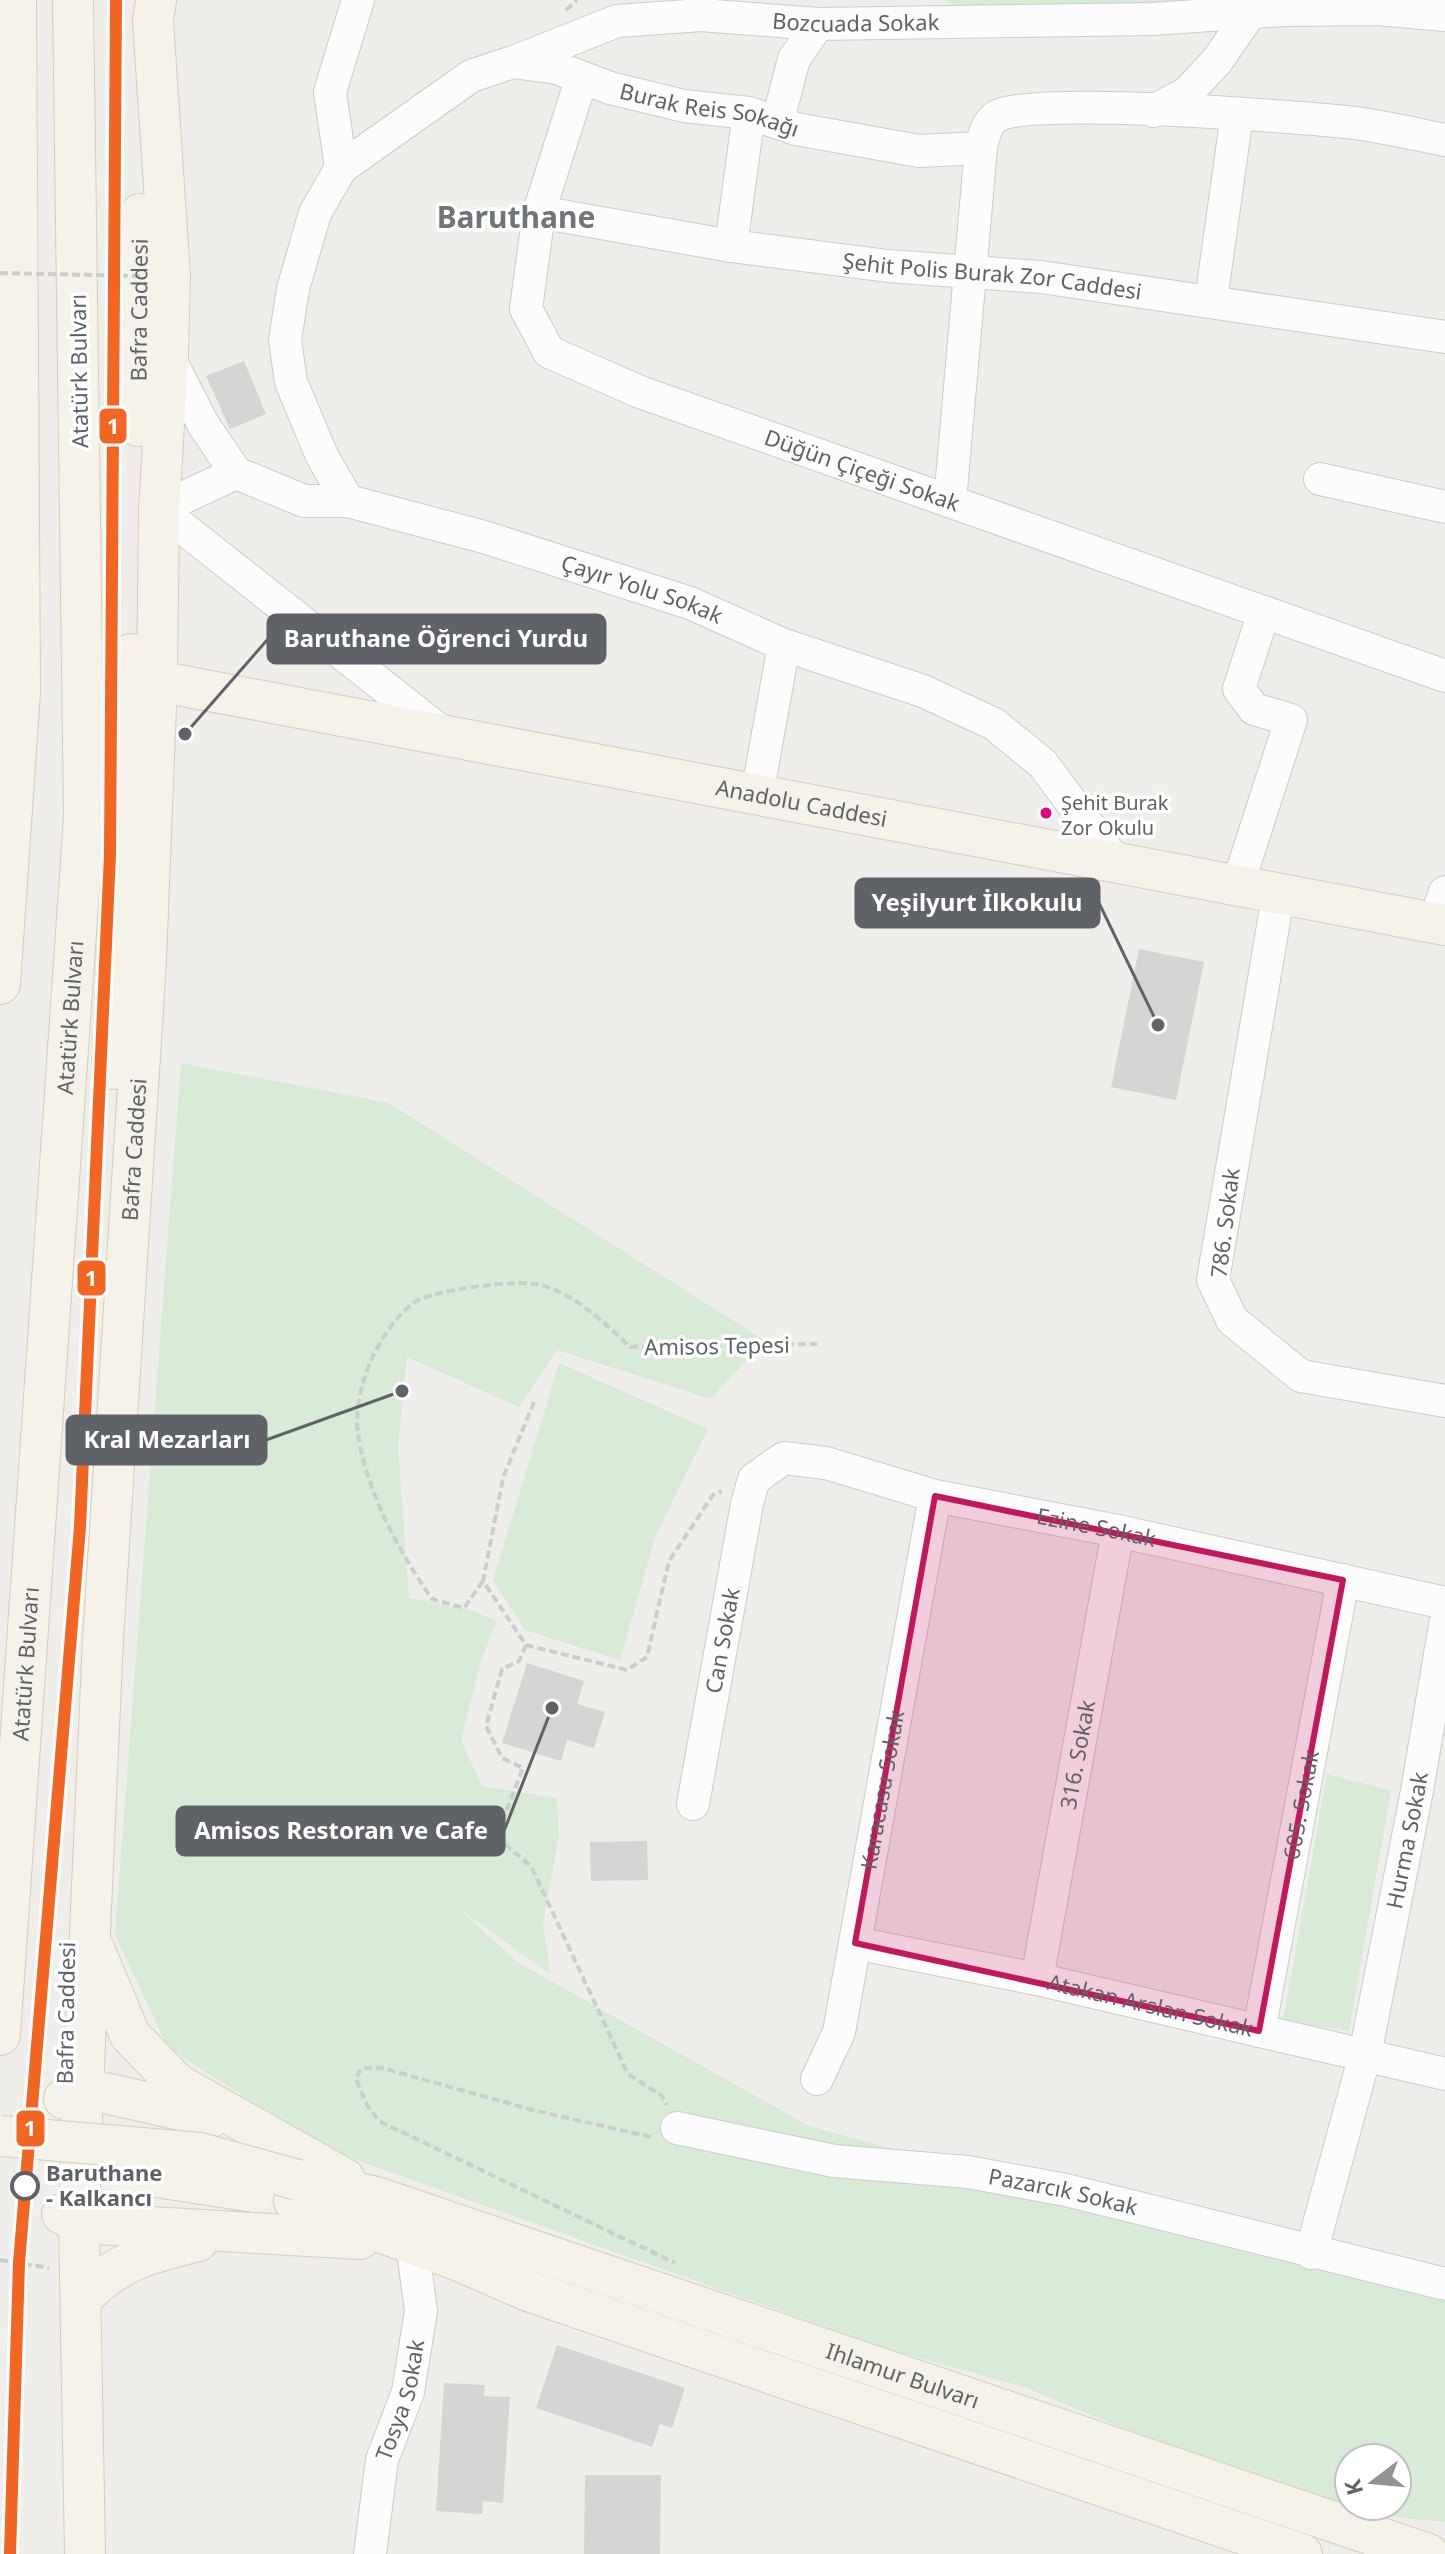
<svg xmlns="http://www.w3.org/2000/svg" width="1445" height="2554" font-family="'Noto Sans',sans-serif">
  <rect width="100%" height="100%" fill="#efeeea"/>
  <!-- green -->
  <g fill="#d8ebd6" fill-rule="evenodd">
    <polygon points="944,0 1189,0 969,12"/>
    <path d="M181,1063L389,1103L764,1340L711,1399L557,1350L519,1407L407,1357L398,1447L409,1598L464,1608L497,1621L482,1658L461,1741L482,1786L557,1798L559,1835L543,1923L550,1974L457,1907L517,1962L809,2126L1445,2300V2522L1371,2515L1149,2439L1024,2387L890,2350L328,2150L168,2048L115,1935ZM1349,2458H1397V2506H1349Z"/>
    <polygon points="559,1363 708,1429 656,1535 620,1660 525,1630 493,1580"/>
    <polygon points="1327,1774 1391,1790 1349,2031 1283,2021"/>
  </g>
  <!-- building -->
  <g fill="#d6d5d3">
    <polygon points="244,361 266,414 230,429 206,376"/>
    <polygon points="1139,949 1204,962 1176,1100 1111,1087"/>
    <polygon points="527,1663 584,1681 577,1704 605,1712 594,1748 567,1740 561,1761 502,1743"/>
    <polygon points="647,1841 648,1880 591,1881 590,1842"/>
    <polygon points="557,2345 685,2388 672,2428 660,2424 652,2447 536,2408"/>
    <polygon points="444,2383 485,2385 484,2396 510,2397 503,2503 483,2501 482,2514 436,2511"/>
    <polygon points="585,2475 661,2475 660,2554 584,2554"/>
  </g>
  <g fill="none" stroke-linecap="round" stroke-linejoin="round">
    <defs>
      <g id="minor">
        <path id="s1" d="M516,61L617,21L701,15L818,24L1153,19L1283,10L1377,9L1445,15"/>
        <path id="s2" d="M581,80L539,212L526,309L549,352L640,392L1445,676"/>
        <polyline points="1153,111 1187,93 1217,61 1250,13"/>
        <polyline points="778,120 794,59 818,24"/>
        <polyline points="341,168 330,92 358,0"/>
        <path id="s3" d="M539,212L731,246L888,266L1041,277L1445,337"/>
        <polyline points="731,246 749,113"/>
        <polyline points="1211,300 1237,115"/>
        <path id="s4" d="M168,356L203,424L236,473L304,501H348L484,537L690,603L784,645L923,691L994,724L1043,764L1114,860"/>
        <polyline points="1320,479 1445,507"/>
        <path id="s5" d="M348,501L322,456L291,382L285,340L293,289L315,213L341,168L471,76L513,62L557,68L610,88L684,106L749,113L796,129L919,151L981,148C983,137 987,122 997,116C1032,96 1302,117 1355,123C1385,127 1415,134 1445,140"/>
        <polyline points="950,501 981,148"/>
        <polyline points="159,509 444,734"/>
        <polyline points="159,509 236,473"/>
        <polyline points="757,795 784,645"/>
        <polyline points="1238,884 1291,720 1254,709 1239,689 1264,612"/>
        <polyline points="1279,891 1213,1280 1232,1320 1301,1376 1445,1401"/>
        <polyline points="1434,923 1445,892"/>
        <path id="s6" d="M693,1804L747,1504L754,1479L784,1458L826,1463L935,1496L1118,1531L1445,1603"/>
        <path id="s7" d="M855,1943L1037,1979L1445,2074"/>
        <path id="s8" d="M1037,1979L1118,1531"/>
        <path id="s9" d="M1259,2031L1343,1580"/>
        <path id="s10" d="M817,2079L839,2032L935,1496"/>
        <path id="s11" d="M677,2128L834,2161L968,2172L1066,2190L1445,2284"/>
        <path id="s12" d="M1311,2253L1365,2055L1417,1791L1445,1625"/>
        <path id="s13" d="M370,2554L382,2460L408,2392L421,2311L412,2243"/>
      </g>
      <g id="major">
        <path id="s14" d="M138,426L140,214"/>
        <path id="s15" d="M157,681L1445,925"/>
        <polyline points="0,984 20,692 16,0"/>
        <polyline points="112,1069 131,654"/>
        <polyline points="95,1951 130,2035 177,2084 345,2179"/>
        <path id="s16" d="M0,2035L84,817L73,0"/>
        <polyline points="64,2099 83,2088 211,2117"/>
        <path id="s17" d="M298,2180L376,2197L1428,2554"/>
        <polyline points="294,2201 457,2260 528,2291 1302,2554"/>
        <polyline points="62,2214 79,2223 360,2239"/>
        <path d="M82,2298C117,2261 149,2253 198,2241"/>
        <path id="s18" d="M85,2554L79,2223L83,2088L103,1639L146,961L157,681L159,509L168,356L170,276L153,21L156,0"/>
      </g>
    </defs>
    <!-- minor casing -->
    <use href="#minor" stroke="#cbcccc" stroke-width="34"/>
    <!-- major casing -->
    <use href="#major" stroke="#d7ceb8" stroke-width="42"/>
    <!-- path -->
    <g stroke="#cacfcc" stroke-width="4" stroke-dasharray="8 4" stroke-linecap="butt">
      <polyline points="566,10 577,0"/>
      <polyline points="534,1402 503,1478 483,1581 526,1645 627,1670 647,1657 669,1561 713,1495 722,1491"/>
      <path d="M483,1581L464,1608L432,1599C399,1552 367,1493 358,1434C352,1390 378,1332 412,1304C428,1290 513,1280 536,1284C571,1290 606,1324 630,1347L817,1344"/>
      <polyline points="526,1645 519,1661 502,1669 486,1726 502,1758 523,1768 496,1837 531,1866 628,2074 661,2095 667,2105"/>
      <polyline points="651,2137 533,2110 382,2068 361,2068 356,2079 367,2105 379,2121 675,2263"/>
      <polyline points="0,2260 49,2268"/>
    </g>
    <!-- minor -->
    <use href="#minor" stroke="#fdfcfc" stroke-width="32"/>
    <!-- major -->
    <use href="#major" stroke="#f4f2e9" stroke-width="40"/>
    <defs>
      <g id="major-bridge">
        <polyline points="0,2136 200,2153 298,2180"/>
        <polyline points="124,2172 254,2192"/>
      </g>
    </defs>
    <!-- major-bridge casing -->
    <use href="#major-bridge" stroke="#d7ceb8" stroke-width="42" stroke-linecap="butt"/>
    <!-- path-bridge -->
    <polyline stroke="#cacfcc" stroke-width="4" stroke-dasharray="8 4" stroke-linecap="butt" points="0,273 142,276"/>
    <!-- major-bridge -->
    <use href="#major-bridge" stroke="#f4f2e9" stroke-width="40"/>
    <defs>
      <polyline id="tram-1" points="10,2554 19,2263 80,1527 110,854 116,0"/>
    </defs>
    <!-- tram-1 casing -->
    <use href="#tram-1" stroke="#fff" stroke-width="18"/>
    <!-- tram-1 -->
    <use href="#tram-1" stroke="#f26522" stroke-width="12"/>
  </g>
  <!-- marked area -->
  <path fill="#c2185b" fill-opacity="0.2" stroke="#c2185b" stroke-width="6" stroke-linejoin="round" d="M935,1496L1343,1580L1259,2031L855,1943Z"/>
  <!-- markers -->
  <circle fill="#e5007d" stroke="#fff" stroke-width="3" cx="1046" cy="813" r="7"/>
  <circle fill="#fff" stroke="#5f6368" stroke-width="4" cx="25" cy="2186" r="13"/>
  <g text-anchor="middle" stroke-width="7" stroke-linejoin="round" paint-order="stroke">
    <!-- bus labels -->
    <g font-size="20" fill="#5f6368" stroke="#fff" text-anchor="start">
      <text x="1061" y="810">Şehit Burak<tspan x="1061" dy="25">Zor Okulu</tspan></text>
    </g>
    <!-- street labels -->
    <g font-size="22" fill="#5f6368" stroke="#fff">
      <text dy="8" stroke="none"><textPath href="#s1" startOffset="348">Bozcuada Sokak</textPath></text>
      <text dy="8" stroke="none"><textPath href="#s5" startOffset="764">Burak Reis Sokağı</textPath></text>
      <text dy="8" stroke="none"><textPath href="#s3" startOffset="458">Şehit Polis Burak Zor Caddesi</textPath></text>
      <text dy="8" stroke="none"><textPath href="#s14" startOffset="116">Bafra Caddesi</textPath></text>
      <text transform="translate(79 371) rotate(-91)" y="8">Atatürk Bulvarı</text>
      <text dy="8" stroke="none"><textPath href="#s2" startOffset="620">Düğün Çiçeği Sokak</textPath></text>
      <text dy="8" stroke="none"><textPath href="#s4" startOffset="560">Çayır Yolu Sokak</textPath></text>
      <text dy="8" stroke="none"><textPath href="#s15" startOffset="656">Anadolu Caddesi</textPath></text>
      <text dy="8" stroke="none"><textPath href="#s16" startOffset="1020">Atatürk Bulvarı</textPath></text>
      <text dy="8" stroke="none"><textPath href="#s18" startOffset="1406">Bafra Caddesi</textPath></text>
      <text transform="translate(1225 1223) rotate(-83)" y="8">786. Sokak</text>
      <text transform="translate(717 1346) rotate(-1)" y="8">Amisos Tepesi</text>
      <text dy="8" stroke="none"><textPath href="#s6" startOffset="688">Ezine Sokak</textPath></text>
      <text dy="8" stroke="none"><textPath href="#s6" startOffset="166">Can Sokak</textPath></text>
      <text dy="8" stroke="none"><textPath href="#s16" startOffset="372">Atatürk Bulvarı</textPath></text>
      <text dy="8" stroke="none"><textPath href="#s8" startOffset="228">316. Sokak</textPath></text>
      <text dy="8" stroke="none"><textPath href="#s10" startOffset="298">Karacasu Sokak</textPath></text>
      <text dy="8" stroke="none"><textPath href="#s9" startOffset="230">605. Sokak</textPath></text>
      <text dy="8" stroke="none"><textPath href="#s12" startOffset="424">Hurma Sokak</textPath></text>
      <text dy="8" stroke="none"><textPath href="#s7" startOffset="302">Atakan Arslan Sokak</textPath></text>
      <text transform="translate(66 2013) rotate(-89)" y="8">Bafra Caddesi</text>
      <text dy="8" stroke="none"><textPath href="#s11" startOffset="392">Pazarcık Sokak</textPath></text>
      <text dy="8" stroke="none"><textPath href="#s17" startOffset="636">Ihlamur Bulvarı</textPath></text>
      <text dy="8" stroke="none"><textPath href="#s13" startOffset="158">Tosya Sokak</textPath></text>
    </g>
    <!-- stop labels -->
    <g font-size="22" font-weight="bold" fill="#5f6368" stroke="#fff" text-anchor="start">
      <text x="46" y="2181">Baruthane<tspan x="46" dy="25">- Kalkancı</tspan></text>
    </g>
    <!-- district labels -->
    <g font-size="30" font-weight="bold" fill="#70757a" stroke="#fff">
      <text x="516" y="228">Baruthane</text>
    </g>
  </g>
  <!-- callouts -->
  <path fill="none" stroke="#5f6368" stroke-width="3" d="M185 734L268 639M1158 1025L1099 903M402 1391L266 1440M552 1708L504 1831"/>
  <g fill="#5f6368" stroke="#fff" stroke-width="3">
    <circle cx="185" cy="734" r="8"/>
    <circle cx="1158" cy="1025" r="8"/>
    <circle cx="402" cy="1391" r="8"/>
    <circle cx="552" cy="1708" r="8"/>
  </g>
  <g fill="#5f6368" stroke="#5f6368" stroke-width="3">
    <rect x="268" y="615" width="337" height="48" rx="8"/>
    <rect x="856" y="879" width="243" height="48" rx="8"/>
    <rect x="67" y="1416" width="199" height="48" rx="8"/>
    <rect x="177" y="1807" width="327" height="48" rx="8"/>
  </g>
  <g font-size="24" text-anchor="middle" font-weight="bold" fill="#fff">
    <text x="436" y="647">Baruthane Öğrenci Yurdu</text>
    <text x="977" y="911">Yeşilyurt İlkokulu</text>
    <text x="167" y="1448">Kral Mezarları</text>
    <text x="341" y="1839">Amisos Restoran ve Cafe</text>
  </g>
  <g stroke="#fff" stroke-width="3">
    <rect x="98" y="407" width="30" height="38" rx="8" fill="#f26522"/>
    <rect x="76" y="1259" width="31" height="38" rx="8" fill="#f26522"/>
    <rect x="15" y="2109" width="31" height="39" rx="8" fill="#f26522"/>
  </g>
  <g font-size="22" text-anchor="middle" font-weight="bold" fill="#fff">
    <text x="113" y="434">1</text>
    <text x="91" y="1286">1</text>
    <text x="30" y="2136">1</text>
  </g>
  <!-- north arrow -->
  <g transform="translate(1373 2482) rotate(254)"><circle r="38" fill="#ffffff" stroke="#bfc1c3" stroke-width="2"/>
  <path d="M0-6L14 30L0 20L-14 30Z" fill="#919496"/>
  <text y="-12" font-size="22" font-weight="bold" text-anchor="middle" fill="#5f6368">K</text>
  </g>
</svg>
